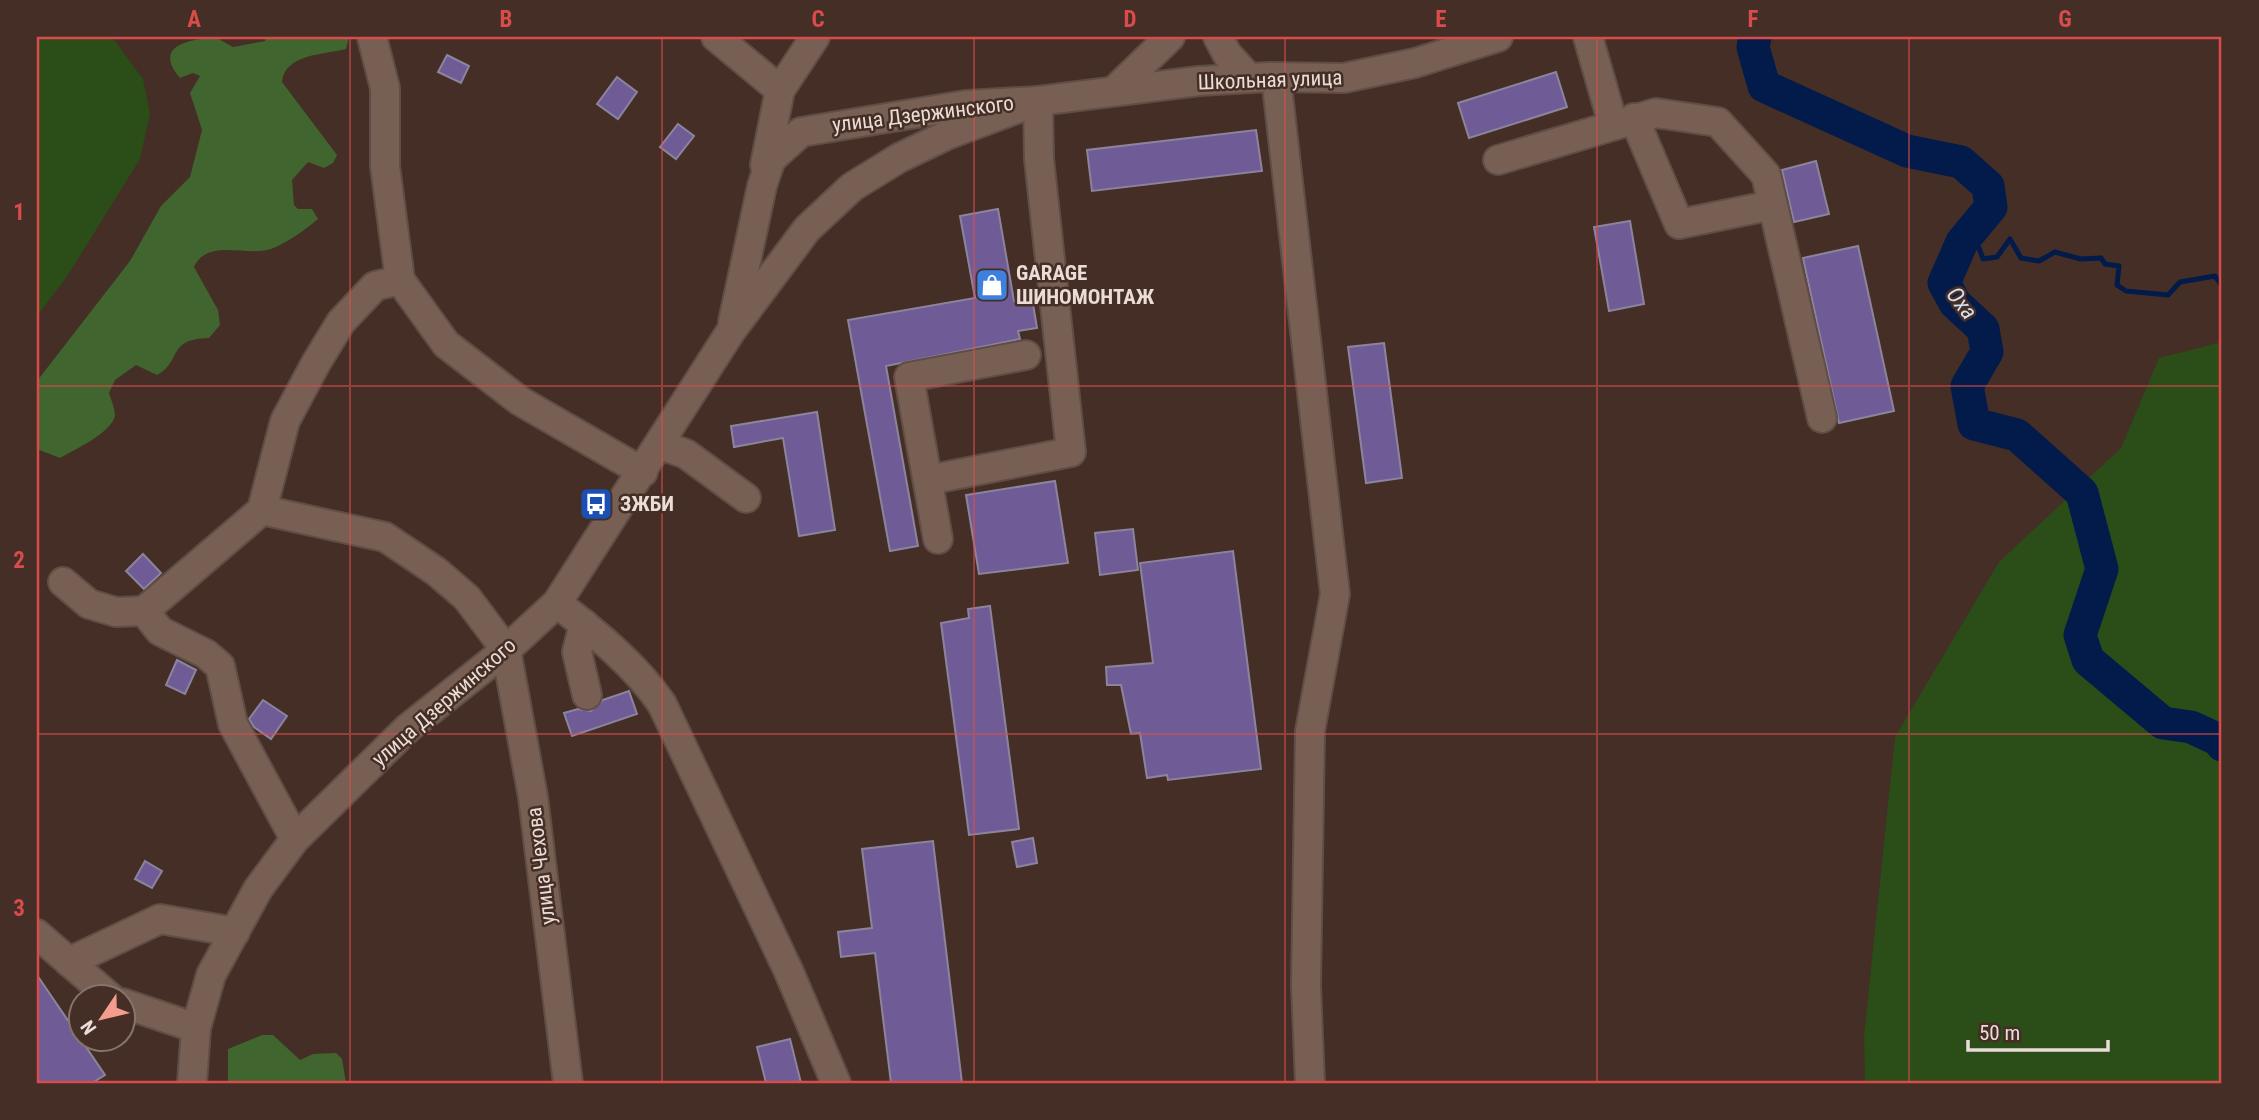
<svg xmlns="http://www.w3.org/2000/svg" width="2259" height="1120" font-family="'Roboto Condensed',sans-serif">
  <rect width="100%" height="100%" fill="#442e25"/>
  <!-- green -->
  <g fill="#2b4d17">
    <polygon points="37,37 112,37 143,79 150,114 140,159 68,275 37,316"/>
    <polygon points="2222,342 2222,1083 1865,1083 1864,1036 1895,737 1999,562 2121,448 2159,358"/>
  </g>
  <!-- forest -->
  <g fill="#41652e">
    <path d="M215,37L233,47L265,41L266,37H349L346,49C322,55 285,54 282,82L337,155L333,163L324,168L308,162L292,180L294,205L298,209H312L318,219C305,230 287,243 271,249C247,257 207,238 194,267L218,310L220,325L209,338C166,339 183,361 157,375L136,365L115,380L109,393C111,399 115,409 115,415C113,432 74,450 60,458L37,449V381L130,261L161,206L190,177L202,130L190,93L200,76L193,73L180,78C152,45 190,40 215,37Z"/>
    <polygon points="262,1035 273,1035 300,1060 313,1054 336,1053 342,1059 346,1083 228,1083 228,1049"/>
  </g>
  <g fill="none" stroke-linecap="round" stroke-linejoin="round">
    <!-- stream -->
    <polyline stroke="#021b4a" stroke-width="5" points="1962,242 1979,248 1983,259 1997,257 2010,239 2021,258 2039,261 2055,252 2081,259 2101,258 2105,264 2119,266 2117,285 2126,291 2168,295 2180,282 2215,276 2222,286"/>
    <!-- river -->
    <polyline stroke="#021b4a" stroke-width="33" points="1755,37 1753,47 1764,86 1907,151 1961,162 1988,186 1991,207 1962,242 1944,283 1955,303 1983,329 1987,352 1967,386 1974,424 2017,435 2082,493 2102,569 2080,635 2088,660 2163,723 2191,727 2219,740 2222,745"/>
  </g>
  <!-- building -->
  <g fill="#6f5c97" stroke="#8b849c" stroke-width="2">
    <polygon points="447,55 469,66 461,83 438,72"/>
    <polygon points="1556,72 1567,107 1469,138 1458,103"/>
    <polygon points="617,77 637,92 618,119 597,104"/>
    <polygon points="678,124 694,136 676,159 660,147"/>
    <polygon points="1256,130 1262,171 1092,191 1087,150"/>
    <polygon points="1816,161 1829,214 1794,222 1782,170"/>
    <polygon points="998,209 1014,301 1032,298 1037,328 1018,331 1020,339 886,366 918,546 890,551 848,320 975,298 960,216"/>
    <polygon points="1630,221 1644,304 1609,311 1594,227"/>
    <polygon points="1858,246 1894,411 1839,423 1803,258"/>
    <polygon points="1384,343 1402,478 1366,483 1348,347"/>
    <polygon points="817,412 835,530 799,536 783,438 734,447 731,426"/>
    <polygon points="1055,481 1068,563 979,574 966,495"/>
    <polygon points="1133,529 1138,570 1100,575 1095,533"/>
    <polygon points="1233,551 1261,769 1168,780 1167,775 1147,778 1140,733 1131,734 1121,685 1107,685 1106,667 1153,663 1140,563"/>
    <polygon points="143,554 161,573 144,589 126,571"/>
    <polygon points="990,606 1019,829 969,835 941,623 969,618 968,609"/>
    <polygon points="177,660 196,670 185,694 166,685"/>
    <polygon points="629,691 637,714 572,736 564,713 578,709 591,711 603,700"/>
    <polygon points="263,700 287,716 271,739 254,727 249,719"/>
    <polygon points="1033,838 1037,863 1017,867 1012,842"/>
    <polygon points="933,841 962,1083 891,1083 875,953 841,957 838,932 872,928 862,849"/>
    <polygon points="145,861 162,871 152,888 135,879"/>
    <polygon points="37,975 105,1075 92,1083 37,1083"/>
    <polygon points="790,1039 801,1083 766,1083 757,1047"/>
  </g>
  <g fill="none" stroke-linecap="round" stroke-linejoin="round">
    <defs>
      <g id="minor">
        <polyline points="372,37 385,88 385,166 400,280 446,344 520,401 643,472"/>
        <polyline points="716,37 780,90"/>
        <polyline points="1218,37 1227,54 1249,78"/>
        <polyline points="1588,37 1613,124"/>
        <polyline points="1276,77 1335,594 1310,731 1306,986 1310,1083"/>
        <polyline points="1115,90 1170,37"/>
        <polyline points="1634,118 1679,224 1773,205"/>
        <polyline points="1498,160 1656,113 1718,122 1766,175 1822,418"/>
        <polyline points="765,165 780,90 815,37"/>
        <polyline points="733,322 762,186 771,159 801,132 966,105 1038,101 1199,81 1269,77 1344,78 1415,63 1498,37"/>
        <polyline points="661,445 686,454 746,498"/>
        <polyline points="928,480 1071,452 1039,159 1038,101"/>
        <polyline points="262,510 385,537 437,572 467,598 506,650 533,797 568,1083"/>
        <polyline points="938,539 909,377 1026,355"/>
        <polyline points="63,582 89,604 116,612 144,611 262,510 285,421 316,363 341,322 375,286 400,280"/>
        <path d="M557,603C595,633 635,664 662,704L789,972L836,1083"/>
        <polyline points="144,611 160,631 206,654 220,666 233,724 295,839"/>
        <polyline points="584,624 577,652 587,695"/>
        <polyline points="37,934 111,998"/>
        <polyline points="69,962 160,919 235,932"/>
        <polyline points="122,1003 196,1028"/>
        <polyline points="192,1083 196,1028 211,975 258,889 295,839 408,728 506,650 557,603 731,331 807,229 852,187 899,158 949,134 1038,101"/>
      </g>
    </defs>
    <!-- minor casing -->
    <use href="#minor" stroke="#604d45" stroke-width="32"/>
    <!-- minor -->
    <use href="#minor" stroke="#775f54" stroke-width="28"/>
  </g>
  <!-- grid -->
  <path fill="none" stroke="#da4c4b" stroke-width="2" stroke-opacity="0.55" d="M350,37V1083M662,37V1083M974,37V1083M1285,37V1083M1597,37V1083M1909,37V1083M37,386H2222M37,734H2222"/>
  <!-- icons -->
  <defs>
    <symbol id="shop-square" viewBox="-11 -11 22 22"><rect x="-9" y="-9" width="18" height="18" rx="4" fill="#3f7fe0" stroke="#442e25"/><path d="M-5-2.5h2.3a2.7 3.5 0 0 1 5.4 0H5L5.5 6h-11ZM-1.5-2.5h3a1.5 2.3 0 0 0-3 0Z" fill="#fff"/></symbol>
    <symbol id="bus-square" viewBox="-11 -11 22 22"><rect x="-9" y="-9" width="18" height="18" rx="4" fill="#1a4fb4" stroke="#442e25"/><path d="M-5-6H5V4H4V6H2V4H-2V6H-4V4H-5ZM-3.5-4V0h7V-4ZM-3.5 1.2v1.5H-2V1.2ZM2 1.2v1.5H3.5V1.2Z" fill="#fff"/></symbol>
  </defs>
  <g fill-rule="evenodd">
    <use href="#shop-square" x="973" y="266" width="38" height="38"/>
    <use href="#bus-square" x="577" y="485" width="38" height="38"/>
  </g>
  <g text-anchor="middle" stroke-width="5" stroke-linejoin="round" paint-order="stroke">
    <!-- street labels -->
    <g font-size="21" fill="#eadcd6" stroke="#442e25">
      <text transform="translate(1270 80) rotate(-2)" y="7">Школьная улица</text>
      <text transform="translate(923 114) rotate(-7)" y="7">улица Дзержинского</text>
      <text transform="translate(444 702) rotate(-41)" y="7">улица Дзержинского</text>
      <text transform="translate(541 866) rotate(-97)" y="7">улица Чехова</text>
    </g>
    <!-- poi labels -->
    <g font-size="21" font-weight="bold" fill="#eadcd6" stroke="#442e25" text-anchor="start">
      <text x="1016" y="280">GARAGE<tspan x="1016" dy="24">ШИНОМОНТАЖ</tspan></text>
      <text x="620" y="511">ЗЖБИ</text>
    </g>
    <!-- water labels -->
    <g font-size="23" font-style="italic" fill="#d5dfef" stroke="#442e25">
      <text transform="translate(1962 303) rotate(52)" y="8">Оха</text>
    </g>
  </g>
  <!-- border -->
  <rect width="2259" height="1120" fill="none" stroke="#442e25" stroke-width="77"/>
  <!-- north arrow -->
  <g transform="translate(102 1018) rotate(235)"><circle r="33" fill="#442e25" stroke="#86746c" stroke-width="2"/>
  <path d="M0-5L12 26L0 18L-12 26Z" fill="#f49d8c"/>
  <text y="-10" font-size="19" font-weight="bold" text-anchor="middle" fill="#eadcd6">N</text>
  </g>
  <!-- scale -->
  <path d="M1968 1040v10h140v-10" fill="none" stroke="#eadcd6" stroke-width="3.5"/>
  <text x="1979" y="1040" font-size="21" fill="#eadcd6" stroke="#442e25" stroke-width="5" paint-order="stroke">50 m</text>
  <rect x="38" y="38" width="2182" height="1044" fill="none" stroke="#da4c4b" stroke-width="2.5"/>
  <g font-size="23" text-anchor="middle" font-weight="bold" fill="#da4c4b">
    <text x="194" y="27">A</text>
    <text x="506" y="27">B</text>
    <text x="818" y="27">C</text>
    <text x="1130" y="27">D</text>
    <text x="1441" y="27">E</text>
    <text x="1753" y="27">F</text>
    <text x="2065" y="27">G</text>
    <text x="19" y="220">1</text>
    <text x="19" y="568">2</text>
    <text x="19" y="916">3</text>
  </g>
</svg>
